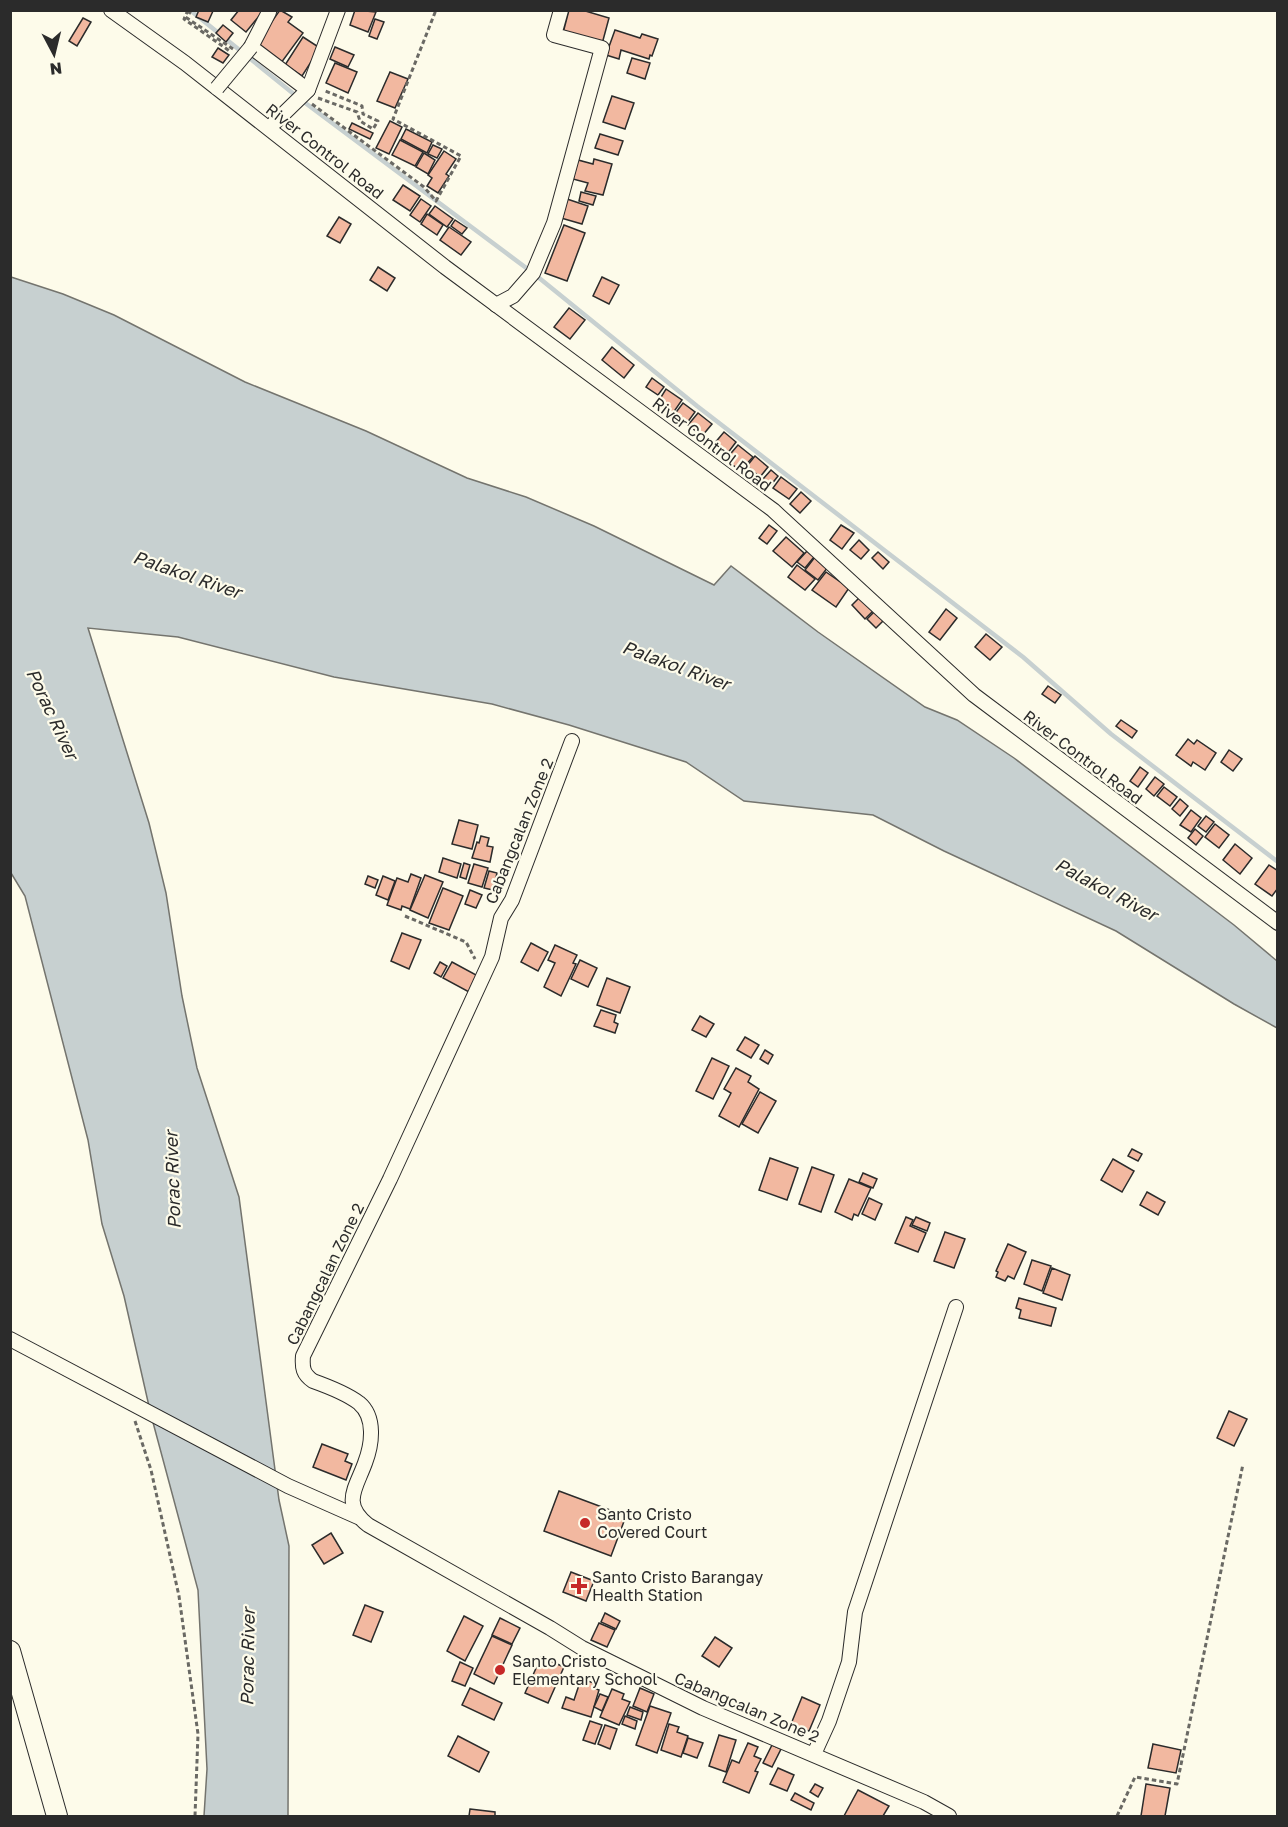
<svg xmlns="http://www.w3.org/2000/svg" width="1288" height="1827" font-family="'Golos Text',sans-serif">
  <rect width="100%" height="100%" fill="#fdfbea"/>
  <!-- water -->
  <polygon fill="#c7d0d0" stroke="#74746e" stroke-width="1.5" points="11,277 63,294 114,315 245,382 366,431 467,478 526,497 594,526 714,585 731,566 818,632 925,707 957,720 1014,758 1234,925 1277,961 1277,1028 1234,1004 1116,931 944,851 873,815 744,801 686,762 569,725 492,704 334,677 178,637 88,628 149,823 166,893 182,996 197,1068 239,1197 279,1500 289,1546 288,1816 204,1816 207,1769 198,1590 151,1415 124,1296 102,1224 88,1140 25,896 11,873"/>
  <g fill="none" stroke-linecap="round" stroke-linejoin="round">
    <!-- stream -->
    <polyline stroke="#c7d0d0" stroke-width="4.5" points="190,10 300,99 533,273 697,406 1023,657 1111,734 1278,862"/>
  </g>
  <!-- building -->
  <g fill="#f2b8a0" stroke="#2b2b2b" stroke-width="1.5">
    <polygon points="199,10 213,11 208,22 196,17"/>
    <polygon points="239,10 264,10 246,32 231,20"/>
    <polygon points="280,10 292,17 288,22 303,33 281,63 255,45"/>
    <polygon points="355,10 376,12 368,32 350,25"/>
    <polygon points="569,10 582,10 609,18 602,44 563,33"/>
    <polygon points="83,18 91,22 77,46 69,41"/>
    <polygon points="375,19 384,22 377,39 369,36"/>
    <polygon points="223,25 233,33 226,42 216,33"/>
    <polygon points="615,30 640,38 642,34 658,39 652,56 650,55 649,59 621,50 619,59 606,55"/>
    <polygon points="303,37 320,48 302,76 285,65"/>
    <polygon points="335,47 354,55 348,67 330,59"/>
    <polygon points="218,48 229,55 223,63 212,57"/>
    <polygon points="632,58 650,63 645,79 627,73"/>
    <polygon points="335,63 357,72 348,93 326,83"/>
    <polygon points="390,72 408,79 395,108 377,101"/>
    <polygon points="612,96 634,103 625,129 603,122"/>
    <polygon points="390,121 402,127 389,154 376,148"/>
    <polygon points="352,123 373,133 370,139 349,129"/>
    <polygon points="406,129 432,142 427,153 401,139"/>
    <polygon points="600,134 623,141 618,155 595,148"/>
    <polygon points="400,140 423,152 415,166 392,155"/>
    <polygon points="433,145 442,149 437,158 428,154"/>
    <polygon points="444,151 456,159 446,174 449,176 438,193 427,186 432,178 428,175"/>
    <polygon points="424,153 435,160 428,174 416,167"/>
    <polygon points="594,159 612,164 603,195 585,191 588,183 573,179 578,160 593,164"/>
    <polygon points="403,185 420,196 410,211 393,200"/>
    <polygon points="581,192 596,196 593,205 579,201"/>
    <polygon points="421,199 431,206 420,222 410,215"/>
    <polygon points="567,199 588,206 582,224 561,218"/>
    <polygon points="435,206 453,219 447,227 429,214"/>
    <polygon points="427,214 443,225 437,235 421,224"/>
    <polygon points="339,217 351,224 340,243 327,236"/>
    <polygon points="455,220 467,228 462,234 451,226"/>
    <polygon points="564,225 585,233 567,281 545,273"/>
    <polygon points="449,227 471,242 461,255 440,240"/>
    <polygon points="378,267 395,278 387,291 370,280"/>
    <polygon points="602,277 619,285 609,304 593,296"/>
    <polygon points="569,308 585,320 570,339 554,327"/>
    <polygon points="612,347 634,365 624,378 602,360"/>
    <polygon points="652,378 664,387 658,395 646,387"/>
    <polygon points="666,389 682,400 673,413 658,402"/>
    <polygon points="683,403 695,412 687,423 674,415"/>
    <polygon points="698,413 712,424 702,436 688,425"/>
    <polygon points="724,432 736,442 727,454 714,444"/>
    <polygon points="738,445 753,457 740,471 726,459"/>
    <polygon points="755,456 768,467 760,477 747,466"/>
    <polygon points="771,470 778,476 771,485 763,479"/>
    <polygon points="781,477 797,489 789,499 773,488"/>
    <polygon points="801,492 811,501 800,513 790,504"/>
    <polygon points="769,525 777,531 767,544 759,538"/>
    <polygon points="841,525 854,533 842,549 830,540"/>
    <polygon points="786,537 804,553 792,567 773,551"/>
    <polygon points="859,540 869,550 861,559 850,550"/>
    <polygon points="807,551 814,557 805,568 797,562"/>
    <polygon points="878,552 889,562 883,569 872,558"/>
    <polygon points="815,557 828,567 818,580 805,570"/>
    <polygon points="797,565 815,579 805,590 788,577"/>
    <polygon points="826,572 849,588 836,607 812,590"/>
    <polygon points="862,595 875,609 865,619 852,605"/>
    <polygon points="877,609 886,618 876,628 867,619"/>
    <polygon points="946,609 957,618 940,640 929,632"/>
    <polygon points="986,634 1002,647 990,660 975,647"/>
    <polygon points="1048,686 1061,695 1055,703 1042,694"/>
    <polygon points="1121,720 1137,731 1132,738 1116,726"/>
    <polygon points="1188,739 1194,744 1197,740 1216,753 1205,770 1193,762 1191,766 1176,755"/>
    <polygon points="1229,750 1242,759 1233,771 1221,762"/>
    <polygon points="1140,767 1148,773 1138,787 1130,781"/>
    <polygon points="1155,777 1164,784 1154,796 1146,789"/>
    <polygon points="1164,787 1177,797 1170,806 1157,796"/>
    <polygon points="1180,799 1188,806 1180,816 1172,809"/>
    <polygon points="1191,810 1201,818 1191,832 1180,825"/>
    <polygon points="1206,816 1214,822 1206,832 1198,826"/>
    <polygon points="459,820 478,825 472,849 452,844"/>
    <polygon points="1215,824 1229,835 1219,848 1205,837"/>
    <polygon points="1195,829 1203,836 1196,845 1188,838"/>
    <polygon points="481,836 489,838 487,846 493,847 490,862 472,858 477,842 479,843"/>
    <polygon points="1235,844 1252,858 1240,874 1223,860"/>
    <polygon points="443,858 461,864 457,878 439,872"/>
    <polygon points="464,863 470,865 466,879 460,877"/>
    <polygon points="474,864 488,868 482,887 468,883"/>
    <polygon points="1269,865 1278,871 1278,888 1272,896 1255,884"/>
    <polygon points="489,871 497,873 493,890 484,888"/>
    <polygon points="411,874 421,878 410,909 402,906 401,910 387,905 397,878 408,882"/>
    <polygon points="425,875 443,882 428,918 410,910"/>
    <polygon points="368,876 378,880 375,888 365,884"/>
    <polygon points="383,876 395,881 388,900 376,895"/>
    <polygon points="443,888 463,896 449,930 429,923"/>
    <polygon points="470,890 482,895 476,908 465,904"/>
    <polygon points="402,933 421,940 409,969 391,961"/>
    <polygon points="531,943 548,952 538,971 521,962"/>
    <polygon points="555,945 577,955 573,963 576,964 561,996 544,987 555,963 548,960"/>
    <polygon points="580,960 597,968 588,987 571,979"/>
    <polygon points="440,962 447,966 441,977 434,973"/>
    <polygon points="452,962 478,976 469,992 443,978"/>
    <polygon points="607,978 630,987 620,1013 597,1005"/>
    <polygon points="601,1010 616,1015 614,1022 618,1024 615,1033 594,1026"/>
    <polygon points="700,1016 714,1024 706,1037 692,1030"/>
    <polygon points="745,1037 759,1045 751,1058 737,1050"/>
    <polygon points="765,1050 773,1055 768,1064 760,1059"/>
    <polygon points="712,1058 729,1066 713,1099 696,1091"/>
    <polygon points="736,1068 751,1076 748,1082 759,1089 739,1127 719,1116 731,1093 724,1089"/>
    <polygon points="760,1092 776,1101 758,1133 742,1124"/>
    <polygon points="1132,1149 1142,1154 1138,1161 1128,1156"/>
    <polygon points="770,1158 798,1168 787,1200 759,1190"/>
    <polygon points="1113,1159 1134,1171 1122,1192 1101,1180"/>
    <polygon points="812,1167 834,1175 821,1212 799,1204"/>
    <polygon points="863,1173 877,1179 873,1188 859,1182"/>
    <polygon points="849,1179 871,1188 858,1216 854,1214 852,1220 835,1212"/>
    <polygon points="1147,1192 1165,1202 1158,1215 1140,1205"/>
    <polygon points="869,1198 882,1204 875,1220 862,1214"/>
    <polygon points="906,1217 913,1220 910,1226 926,1233 918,1252 895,1243"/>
    <polygon points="916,1217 930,1223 927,1231 912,1225"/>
    <polygon points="945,1232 965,1239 954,1268 934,1261"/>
    <polygon points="1008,1244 1026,1252 1014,1279 1008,1276 1005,1281 996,1277 998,1272 996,1271"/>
    <polygon points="1032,1260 1051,1266 1042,1291 1024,1284"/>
    <polygon points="1052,1268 1070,1275 1062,1300 1043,1293"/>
    <polygon points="1019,1298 1056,1308 1051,1326 1019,1318 1021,1310 1016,1308"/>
    <polygon points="1229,1411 1247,1419 1234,1446 1217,1438"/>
    <polygon points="322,1444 348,1454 345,1461 352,1464 346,1480 313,1467"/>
    <polygon points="559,1491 626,1516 611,1556 544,1531"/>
    <polygon points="331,1533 343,1553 324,1564 312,1545"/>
    <polygon points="571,1572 594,1581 586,1601 563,1592"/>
    <polygon points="365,1605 383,1612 371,1642 353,1635"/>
    <polygon points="605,1613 620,1621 616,1629 601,1622"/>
    <polygon points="464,1616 483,1626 465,1661 447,1651"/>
    <polygon points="500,1618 520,1628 512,1644 492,1635"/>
    <polygon points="599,1623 615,1630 607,1647 591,1640"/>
    <polygon points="492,1636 512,1645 494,1684 474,1674"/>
    <polygon points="715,1637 732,1648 719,1667 702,1656"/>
    <polygon points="541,1657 564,1667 548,1703 525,1693"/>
    <polygon points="460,1662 473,1668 465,1686 452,1681"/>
    <polygon points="581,1679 594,1683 593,1688 599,1690 591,1717 562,1708 566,1697 574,1700"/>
    <polygon points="470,1688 502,1703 494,1720 462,1705"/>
    <polygon points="640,1688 654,1694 647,1712 633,1706"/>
    <polygon points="612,1689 624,1694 622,1699 630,1702 619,1725 600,1717"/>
    <polygon points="600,1694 608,1697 602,1711 594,1707"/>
    <polygon points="802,1697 820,1705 809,1731 791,1724"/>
    <polygon points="650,1706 671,1713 657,1753 636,1745"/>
    <polygon points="630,1707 643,1712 641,1720 627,1715"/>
    <polygon points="625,1716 637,1721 635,1729 622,1724"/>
    <polygon points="590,1721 602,1725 595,1744 583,1740"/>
    <polygon points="669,1724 679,1727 677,1732 688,1736 681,1757 661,1750"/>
    <polygon points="605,1725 617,1729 610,1749 598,1744"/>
    <polygon points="719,1735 736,1740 726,1772 709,1766"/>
    <polygon points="458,1736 489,1752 479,1772 448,1756"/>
    <polygon points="688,1738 703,1743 697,1758 683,1753"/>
    <polygon points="748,1743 758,1747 754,1756 761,1759 755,1771 758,1772 749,1793 723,1782 732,1760 739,1763"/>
    <polygon points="1153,1744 1181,1750 1176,1773 1148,1768"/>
    <polygon points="772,1745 781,1749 772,1767 763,1763"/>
    <polygon points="778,1768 794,1775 787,1791 770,1784"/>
    <polygon points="815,1784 823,1788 818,1797 810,1792"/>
    <polygon points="1146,1784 1170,1788 1165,1816 1141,1816"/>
    <polygon points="858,1790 889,1806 883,1816 844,1816"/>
    <polygon points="795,1793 814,1803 811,1810 791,1800"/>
    <polygon points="470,1809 495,1812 495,1816 469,1816"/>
  </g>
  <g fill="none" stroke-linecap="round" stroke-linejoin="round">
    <defs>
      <g id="street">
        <polyline points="111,10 185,63 445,267 773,510 974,695 1278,923"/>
        <polyline points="269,12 251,47 308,90"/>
        <polyline points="269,128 308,90 338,10"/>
        <polyline points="496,305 513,296 533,273 554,223 602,48 554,35 561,10"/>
        <path d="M572,741L512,900L501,918L492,957L390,1179L303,1356C302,1368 303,1374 313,1381C327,1386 346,1393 359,1403C376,1417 372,1445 365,1463C356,1488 341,1504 368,1525L550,1628L582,1648L703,1708L924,1802L949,1816"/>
        <polyline points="10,1339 288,1486 358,1517"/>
        <polyline points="814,1754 829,1721 849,1662 855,1612 956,1307"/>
      </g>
      <polyline id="secondary" points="10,1651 57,1816"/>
    </defs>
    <!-- street casing -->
    <use href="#street" stroke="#2b2b2b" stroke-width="16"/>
    <!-- secondary casing -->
    <use href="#secondary" stroke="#2b2b2b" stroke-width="22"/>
    <!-- path -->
    <g stroke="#6a6964" stroke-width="3" stroke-dasharray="4.5 3" stroke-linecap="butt">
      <polyline points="188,10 184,19 231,52"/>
      <polyline points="191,10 187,18 233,49"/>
      <polyline points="318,98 357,112 360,121 373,129 378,121 363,114 362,106 323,90"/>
      <polyline points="312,104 424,187 436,201 461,156 393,119 436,10"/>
      <polyline points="405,916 466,942 475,959"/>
      <polyline points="135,1421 151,1470 179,1596 198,1734 195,1816"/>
      <polyline points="1117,1816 1135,1777 1177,1784 1243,1464"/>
    </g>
    <!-- street -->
    <use href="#street" stroke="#fdfbea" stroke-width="14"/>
    <!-- secondary -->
    <use href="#secondary" stroke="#fdfbea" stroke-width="20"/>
    <defs>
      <polyline id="street-bridge" points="217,88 251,47"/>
    </defs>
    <!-- street-bridge casing -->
    <use href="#street-bridge" stroke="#2b2b2b" stroke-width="16" stroke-linecap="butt"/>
    <!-- street-bridge -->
    <use href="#street-bridge" stroke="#fdfbea" stroke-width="14"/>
  </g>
  <!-- markers -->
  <g fill="#c62828" stroke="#fdfbea" stroke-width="2">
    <circle cx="585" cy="1523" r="6"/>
    <path d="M576 1577h6v6h6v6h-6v6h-6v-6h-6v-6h6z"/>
    <circle cx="500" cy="1670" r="6"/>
  </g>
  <g text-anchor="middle" stroke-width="4.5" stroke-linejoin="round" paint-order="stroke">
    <!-- street labels -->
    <g font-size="16" fill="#2b2b2b" stroke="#fdfbea">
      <text transform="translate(325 151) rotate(38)" y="6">River Control Road</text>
      <text transform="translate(712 444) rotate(37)" y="6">River Control Road</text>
      <text transform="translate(1083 757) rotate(37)" y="6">River Control Road</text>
      <text transform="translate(519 831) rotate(-68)" y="6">Cabangcalan Zone 2</text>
      <text transform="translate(325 1274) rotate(-64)" y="6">Cabangcalan Zone 2</text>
      <text transform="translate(747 1707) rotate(23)" y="6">Cabangcalan Zone 2</text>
    </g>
    <!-- poi labels -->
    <g font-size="16" fill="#2b2b2b" stroke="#fdfbea" text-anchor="start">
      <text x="597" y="1520">Santo Cristo<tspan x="597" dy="18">Covered Court</tspan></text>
      <text x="592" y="1583">Santo Cristo Barangay<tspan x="592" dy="18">Health Station</tspan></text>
      <text x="512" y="1667">Santo Cristo<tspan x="512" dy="18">Elementary School</tspan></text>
    </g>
    <!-- water labels -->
    <g font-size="18" font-style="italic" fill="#2b2b2b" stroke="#fdfbea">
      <text transform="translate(187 575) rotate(19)" y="6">Palakol River</text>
      <text transform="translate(676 666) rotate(20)" y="6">Palakol River</text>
      <text transform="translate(52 714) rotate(65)" y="6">Porac River</text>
      <text transform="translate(1106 890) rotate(28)" y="6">Palakol River</text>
      <text transform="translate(173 1180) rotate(-92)" y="6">Porac River</text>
      <text transform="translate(248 1657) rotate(-89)" y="6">Porac River</text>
    </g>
  </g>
  <!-- border -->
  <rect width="1288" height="1827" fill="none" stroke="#2b2b2b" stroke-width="24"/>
  <!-- north arrow -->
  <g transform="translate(54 54) rotate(173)" stroke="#fdfbea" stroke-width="4.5" paint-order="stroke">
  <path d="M0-4.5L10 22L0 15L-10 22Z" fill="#2b2b2b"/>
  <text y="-9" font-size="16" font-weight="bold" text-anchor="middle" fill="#2b2b2b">N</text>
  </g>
</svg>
